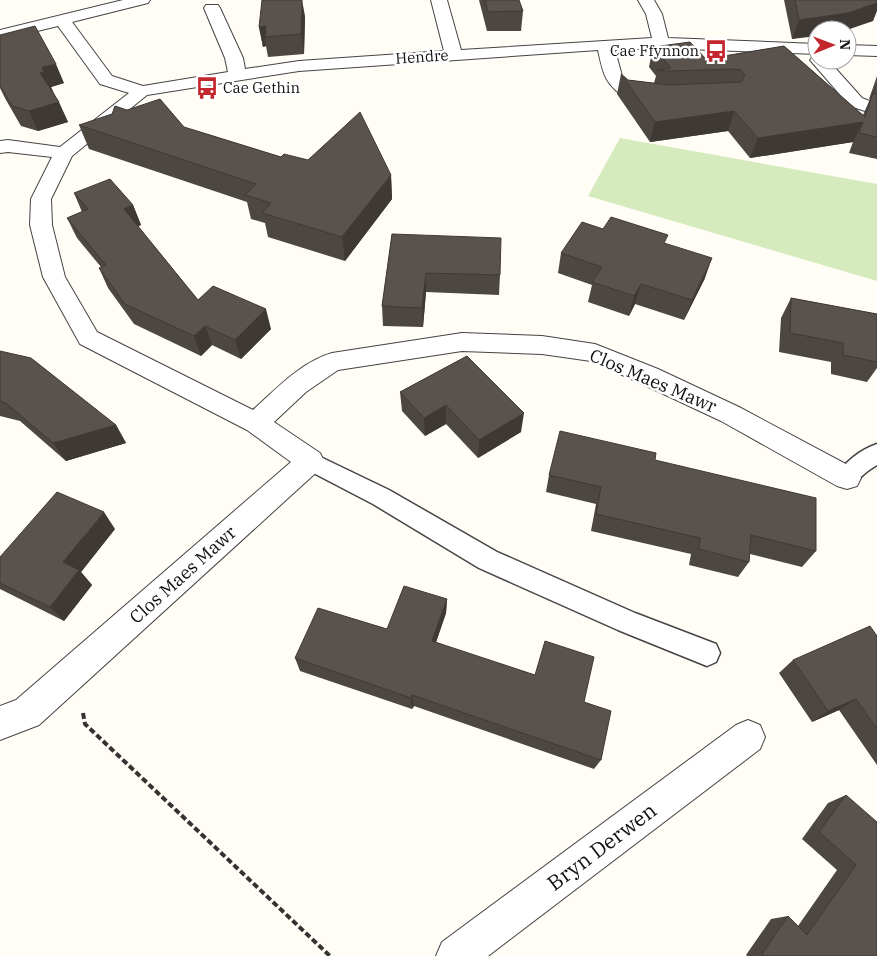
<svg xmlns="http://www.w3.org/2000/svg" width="877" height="956" font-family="'IBM Plex Serif',serif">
  <rect width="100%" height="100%" fill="#fffdf5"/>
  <!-- green -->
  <polygon fill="#d5ebbd" points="620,138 877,184 877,281 588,196"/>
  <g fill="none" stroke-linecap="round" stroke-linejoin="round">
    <defs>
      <g id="lane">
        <path d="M877,444V465C872,468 867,471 863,475C853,483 855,490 839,485L836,478C844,462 860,450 877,444Z"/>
        <polygon points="310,452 389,490 497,552 635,613 716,644 720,653 716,662 707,666 618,630 479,568 373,504 302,467 299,461 302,455"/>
      </g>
      <g id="street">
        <path d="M123,0H150L148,3L72,22L112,76L143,86L228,72L225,58L204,8L206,5H218L220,8L243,58L245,69L299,61L444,51L431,0H447L461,50L652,38L646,14L638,0H654L662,14L668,38L817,44V54L661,48L615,50L622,76L636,89L657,93L660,97L657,101C637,106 616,96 606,78C602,70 600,59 598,50L299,71L147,95L72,156L51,199L52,225L65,277L97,332L253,410C276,389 301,362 332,353L462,333L542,336L595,344L658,369L739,407L857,470L861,478L857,486L847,489L837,486L721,421L640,383L591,361L542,354L462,351L338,370L306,392L274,422L320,453L324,461L320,469L39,725L0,740V706L16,700L291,462L247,430L80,344L43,277L30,225L31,199L52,157L8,152L0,153V141L8,140L60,147L129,93L100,84L58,26L0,40V30Z"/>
        <polygon points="847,45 877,46 877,56 847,55"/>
        <polygon points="817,55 817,60 828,60 862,98 877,104 877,115 850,106 810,60 813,56"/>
        <polygon points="748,720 760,725 765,737 760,749 488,956 436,956 442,942 736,725"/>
      </g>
    </defs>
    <!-- lane casing -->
    <use href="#lane" stroke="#444" stroke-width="3"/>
    <!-- street casing -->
    <use href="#street" stroke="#444" stroke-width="2"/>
    <!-- path -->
    <polyline stroke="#333" stroke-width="4" stroke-dasharray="6 3" stroke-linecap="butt" points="83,713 85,724 330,956"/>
    <!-- lane -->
    <use href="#lane" fill="#fff" fill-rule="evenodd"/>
    <!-- street -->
    <use href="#street" fill="#fff" fill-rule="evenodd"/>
  </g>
  <!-- wall -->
  <g fill="#4d4742">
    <polygon points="479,0 519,0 523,11 521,31 487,31"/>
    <polygon points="784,0 877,0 873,21 792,39"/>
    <polygon points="305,16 304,54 268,57 266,46 263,47 259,27"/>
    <polygon points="0,35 64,83 51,87 68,122 38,131 21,126 6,100 0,88"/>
    <polygon points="784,46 863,115 870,99 869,99 877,76 877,159 849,153 853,142 750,158 728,131 650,142 617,94 621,74 628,80 654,83 656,76 649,67 653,47 706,59"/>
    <polygon points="79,125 184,127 281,157 308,160 391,175 392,199 345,261 268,237 265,223 251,219 247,202 89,149"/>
    <polygon points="74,193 133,205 141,225 138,226 198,300 271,329 241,359 212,345 201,356 134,324 108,288 99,268 101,267 77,238 67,218 82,212"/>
    <polygon points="603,229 665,243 705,278 684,320 635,304 629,316 588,302 592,285 558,273 561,253"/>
    <polygon points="392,234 500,275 499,295 426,292 423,327 383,326 382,306"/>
    <polygon points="791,298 877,314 877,368 867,382 831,374 831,362 779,352 781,318"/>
    <polygon points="0,351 116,425 126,443 66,461 20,421 0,416"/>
    <polygon points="467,356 521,432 478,458 446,424 425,436 402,411 400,392"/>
    <polygon points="655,460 816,551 802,567 750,554 749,562 738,577 689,565 691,554 591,531 596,504 546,492 549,475"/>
    <polygon points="115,529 81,572 92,585 64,621 0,589 0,557"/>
    <polygon points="447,599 446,613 436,642 584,702 601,760 594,769 414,706 412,709 300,671 295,658 387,629"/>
    <polygon points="877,636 877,765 839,710 812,722 779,673 793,660"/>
    <polygon points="846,795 877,956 747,956 746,955 771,919 788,916 798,926 837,870 802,839 828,803"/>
  </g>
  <!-- shaded-wall -->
  <g fill="#3f3936">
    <polygon points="302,0 305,16 304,54 301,34"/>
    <polygon points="877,3 877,11 873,21 847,30 817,30 817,36 792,39 799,20"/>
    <polygon points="266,26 265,37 266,46 263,47 259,27"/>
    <polygon points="56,64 64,83 51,87 53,92 40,73 42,67"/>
    <polygon points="59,102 68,122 38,131 29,111"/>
    <polygon points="734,111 728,131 650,142 655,122"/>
    <polygon points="863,122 853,142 750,158 758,138"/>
    <polygon points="391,175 392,199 345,261 342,237"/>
    <polygon points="133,205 141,225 132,229 124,209"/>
    <polygon points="712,258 705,278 684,320 692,300"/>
    <polygon points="426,273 426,292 423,327 422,308"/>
    <polygon points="641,284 635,304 629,316 634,296"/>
    <polygon points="266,309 271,329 241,359 235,340"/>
    <polygon points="205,326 212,345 201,356 194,336"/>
    <polygon points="446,405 446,424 425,436 424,418"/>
    <polygon points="524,413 521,432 478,458 479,440"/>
    <polygon points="116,425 126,443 66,461 53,443"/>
    <polygon points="104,512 115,529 81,572 92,585 64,621 50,607 63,562"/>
    <polygon points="447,599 446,613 432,654 432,641"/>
    <polygon points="412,695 414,706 412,709 411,698"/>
    <polygon points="856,699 839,710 812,722 828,711"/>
  </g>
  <!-- building -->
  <g fill="#5a524d" stroke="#3f3936">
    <polygon points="262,0 302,0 301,34 265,37 266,26 259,27"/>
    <polygon points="485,0 519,0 523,11 488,12"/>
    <polygon points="795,0 877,0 877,3 848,13 799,20"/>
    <polygon points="35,26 56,64 42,67 44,72 40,73 59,102 29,111 12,106 0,86 0,35"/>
    <polygon points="690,42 706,59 784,46 865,117 873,93 877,94 877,137 859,133 863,122 758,138 734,111 655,122 621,74 628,80 669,85 741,82 745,75 741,70 735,69 669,71 657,70 671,68 653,47"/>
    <polygon points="160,99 184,127 281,157 284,154 308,160 360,112 391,175 342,237 262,213 271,203 245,195 256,184 79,125 112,114 115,106 127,110"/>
    <polygon points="110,179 133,205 124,209 198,300 213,286 266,309 235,340 205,326 194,336 125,304 99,268 106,265 67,218 88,209 74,193"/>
    <polygon points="611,217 668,235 664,243 712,258 692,300 641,284 634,296 592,282 602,267 561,253 582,222 603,229"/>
    <polygon points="392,234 501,238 500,275 426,273 422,308 382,306"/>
    <polygon points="791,298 877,314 877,362 843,355 843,343 790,333"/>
    <polygon points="0,351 31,358 116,425 53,443 6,403 0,401"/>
    <polygon points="467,356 524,413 479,440 446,405 424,418 400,392"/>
    <polygon points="560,431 656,453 655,460 816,498 816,551 751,535 749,562 699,549 700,538 596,514 601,487 549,475"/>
    <polygon points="57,492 104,512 63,562 79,570 50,607 0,583 0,557"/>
    <polygon points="404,586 447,599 432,641 535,675 545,641 594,657 584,702 611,711 601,760 412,695 411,698 295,658 318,608 387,629"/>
    <polygon points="870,626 877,636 877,729 856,699 828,711 793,660"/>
    <polygon points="846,795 877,822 877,956 764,956 762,954 788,916 807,935 856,865 819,832"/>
  </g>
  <!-- icons -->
  <defs>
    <symbol id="bus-bare" viewBox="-9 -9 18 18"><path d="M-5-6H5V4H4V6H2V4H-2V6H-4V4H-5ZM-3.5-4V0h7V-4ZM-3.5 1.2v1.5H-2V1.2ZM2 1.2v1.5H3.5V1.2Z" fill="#c4262e" stroke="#fff" stroke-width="2.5" paint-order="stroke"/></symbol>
  </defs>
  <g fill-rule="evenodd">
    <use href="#bus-bare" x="700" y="35" width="32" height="32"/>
    <use href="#bus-bare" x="191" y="72" width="32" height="32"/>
  </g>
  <g text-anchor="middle" stroke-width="5" stroke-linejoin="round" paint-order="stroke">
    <!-- far-poi labels -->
    <g font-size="15" fill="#111" stroke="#fff" text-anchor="end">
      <text x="699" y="56">Cae Ffynnon</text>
      <text x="223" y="93" text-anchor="start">Cae Gethin</text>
    </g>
    <!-- far-street labels -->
    <g font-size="15" fill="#111" stroke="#fff">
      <text transform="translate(422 57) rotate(-4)" y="5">Hendre</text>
    </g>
    <!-- street labels -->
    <g font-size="18" fill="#111" stroke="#fff">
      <text transform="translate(653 381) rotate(23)" y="6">Clos Maes Mawr</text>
      <text transform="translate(183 575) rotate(-42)" y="6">Clos Maes Mawr</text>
    </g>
    <!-- near-street labels -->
    <g font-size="21" fill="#111" stroke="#fff">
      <text transform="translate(602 847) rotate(-37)" y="7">Bryn Derwen</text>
    </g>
  </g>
  <!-- north arrow -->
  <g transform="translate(832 45) rotate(89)"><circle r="24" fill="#ffffff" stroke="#a0a0a0"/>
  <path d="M0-4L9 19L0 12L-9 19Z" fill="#c4262e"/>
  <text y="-8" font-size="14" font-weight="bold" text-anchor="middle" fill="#111111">N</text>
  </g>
</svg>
